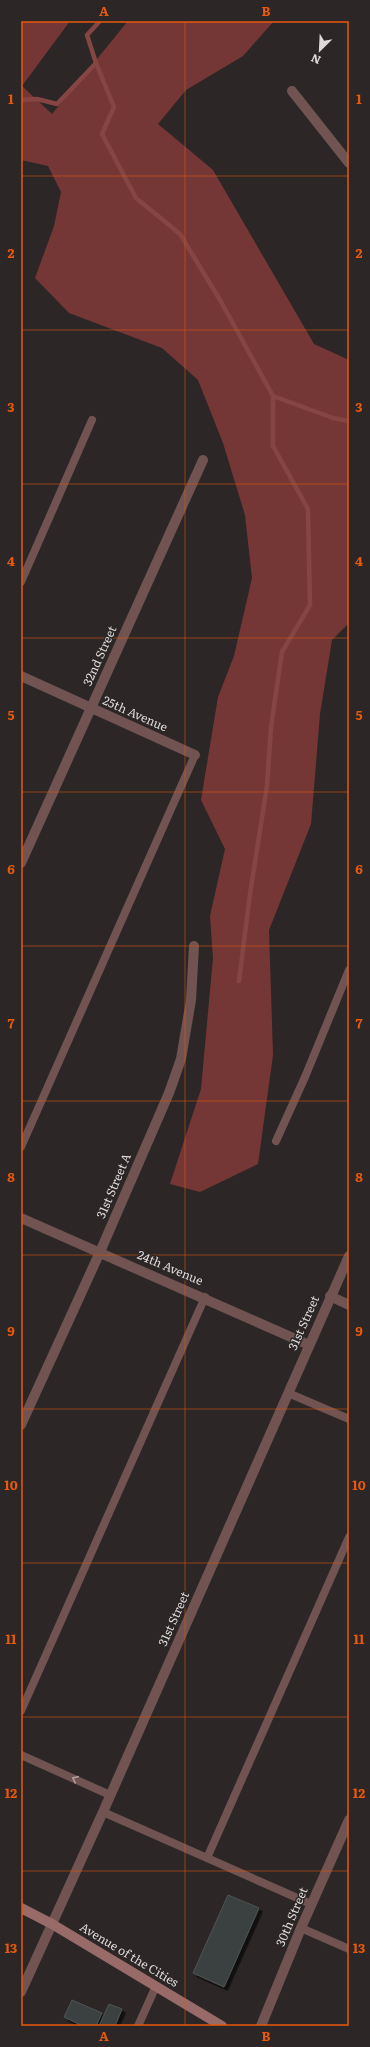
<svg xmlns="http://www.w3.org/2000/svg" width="370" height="2047" font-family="Literata,serif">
  <defs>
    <filter id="shadow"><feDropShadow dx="3.5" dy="3.5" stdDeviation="0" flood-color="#0009"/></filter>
  </defs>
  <rect width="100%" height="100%" fill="#2c2726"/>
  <!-- forest -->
  <polygon fill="#753735" points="21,21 70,21 22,86 52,114 128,21 274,21 243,56 186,90 158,124 213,170 314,344 349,360 349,623 332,640 320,714 311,824 269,930 273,1055 258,1164 200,1192 170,1184 201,1089 213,958 210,916 225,849 201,800 218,697 234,656 252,578 245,515 223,443 198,380 162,348 69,313 35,278 54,226 61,192 48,166 21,160"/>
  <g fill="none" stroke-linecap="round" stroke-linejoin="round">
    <!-- stream -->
    <g stroke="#854543" stroke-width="4.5">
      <polyline points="100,21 87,35 96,63 114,107 102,134 136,198 180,234 220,300 273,396 273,446 308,509 310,605 282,652 271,727 267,786 250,894 239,981"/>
      <polyline points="21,100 37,99 57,104 96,63"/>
      <polyline points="273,396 333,418 349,421"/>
    </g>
  </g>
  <!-- building -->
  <g fill="#3b4041" stroke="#4e5455" filter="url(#shadow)">
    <polygon points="228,1895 259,1908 224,1987 193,1973"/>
    <polygon points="72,2000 102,2013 96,2026 83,2026 64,2017"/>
    <polygon points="109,2004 122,2009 115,2026 99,2026"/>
  </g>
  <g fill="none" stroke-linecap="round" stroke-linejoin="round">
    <!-- service -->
    <g stroke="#715351" stroke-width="8">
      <polyline points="21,582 92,420"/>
      <polyline points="276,1141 305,1077 349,970"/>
      <polyline points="21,1147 195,755"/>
      <polyline points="288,1393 349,1419"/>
      <polyline points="21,1711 205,1297"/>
      <polyline points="21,1755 110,1795"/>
      <polyline points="103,1812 311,1904"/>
      <polyline points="207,1858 349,1537"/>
      <polyline points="301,1928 349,1949"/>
      <polyline points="138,2026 156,1986"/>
    </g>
    <!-- minor -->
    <g stroke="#715351" stroke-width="10">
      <polyline points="292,91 349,163"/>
      <polyline points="21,676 195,755"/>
      <polyline points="21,863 203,460"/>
      <polyline points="21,1218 309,1345"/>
      <polyline points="330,1296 349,1305"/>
      <polyline points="21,1425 100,1252 169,1093 181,1059 191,1000 194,946"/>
      <polyline points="21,1992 103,1812 349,1256"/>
      <polyline points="261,2026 301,1928 349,1820"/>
    </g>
    <!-- secondary -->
    <polyline stroke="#996b68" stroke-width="10" points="21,1908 52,1924 222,2026"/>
  </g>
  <!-- one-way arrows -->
  <defs><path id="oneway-chevron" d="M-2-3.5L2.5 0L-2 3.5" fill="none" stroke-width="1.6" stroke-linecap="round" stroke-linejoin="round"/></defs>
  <use stroke="#ad9d9c" href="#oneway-chevron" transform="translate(75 1779) rotate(-156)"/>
  <!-- grid -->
  <path fill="none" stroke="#e8590c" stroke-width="1" stroke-opacity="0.55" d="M185,21V2026M21,176H349M21,330H349M21,484H349M21,638H349M21,792H349M21,946H349M21,1101H349M21,1255H349M21,1409H349M21,1563H349M21,1717H349M21,1871H349"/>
  <g text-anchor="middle" stroke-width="3" stroke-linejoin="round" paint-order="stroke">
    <!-- street labels -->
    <g font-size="12" fill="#dedada" stroke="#2c2726">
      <text transform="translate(100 656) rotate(-66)" y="4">32nd Street</text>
      <text transform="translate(135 714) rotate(24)" y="4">25th Avenue</text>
      <text transform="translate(114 1186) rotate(-67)" y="4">31st Street A</text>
      <text transform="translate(170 1268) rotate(23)" y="4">24th Avenue</text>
      <text transform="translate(304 1323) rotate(-66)" y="4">31st Street</text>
      <text transform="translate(174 1619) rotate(-66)" y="4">31st Street</text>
      <text transform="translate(292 1917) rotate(-67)" y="4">30th Street</text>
      <text transform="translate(129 1955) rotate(31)" y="4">Avenue of the Cities</text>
    </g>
  </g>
  <!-- border -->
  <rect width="370" height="2047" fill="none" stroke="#2c2726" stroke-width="44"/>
  <!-- north arrow -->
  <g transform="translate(320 50) rotate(204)" stroke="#2c2726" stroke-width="3" paint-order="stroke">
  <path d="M0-3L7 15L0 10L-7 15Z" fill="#dedada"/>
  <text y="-6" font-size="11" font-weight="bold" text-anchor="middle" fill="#dedada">N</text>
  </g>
  <rect x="22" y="22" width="326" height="2003" fill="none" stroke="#e8590c" stroke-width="1.5"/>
  <g font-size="13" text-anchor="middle" font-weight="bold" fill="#e8590c">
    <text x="104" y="16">A</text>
    <text x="266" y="16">B</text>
    <text x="11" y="104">1</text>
    <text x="359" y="104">1</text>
    <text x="11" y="258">2</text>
    <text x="359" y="258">2</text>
    <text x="11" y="412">3</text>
    <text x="359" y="412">3</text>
    <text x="11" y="566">4</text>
    <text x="359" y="566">4</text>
    <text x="11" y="720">5</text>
    <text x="359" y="720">5</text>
    <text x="11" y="874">6</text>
    <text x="359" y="874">6</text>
    <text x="11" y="1028">7</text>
    <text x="359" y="1028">7</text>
    <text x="11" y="1182">8</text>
    <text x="359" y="1182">8</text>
    <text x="11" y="1336">9</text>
    <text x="359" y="1336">9</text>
    <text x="11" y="1490">10</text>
    <text x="359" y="1490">10</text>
    <text x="11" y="1644">11</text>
    <text x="359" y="1644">11</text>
    <text x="11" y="1798">12</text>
    <text x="359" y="1798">12</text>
    <text x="11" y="1953">13</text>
    <text x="359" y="1953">13</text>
    <text x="104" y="2041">A</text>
    <text x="266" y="2041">B</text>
  </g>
</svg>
